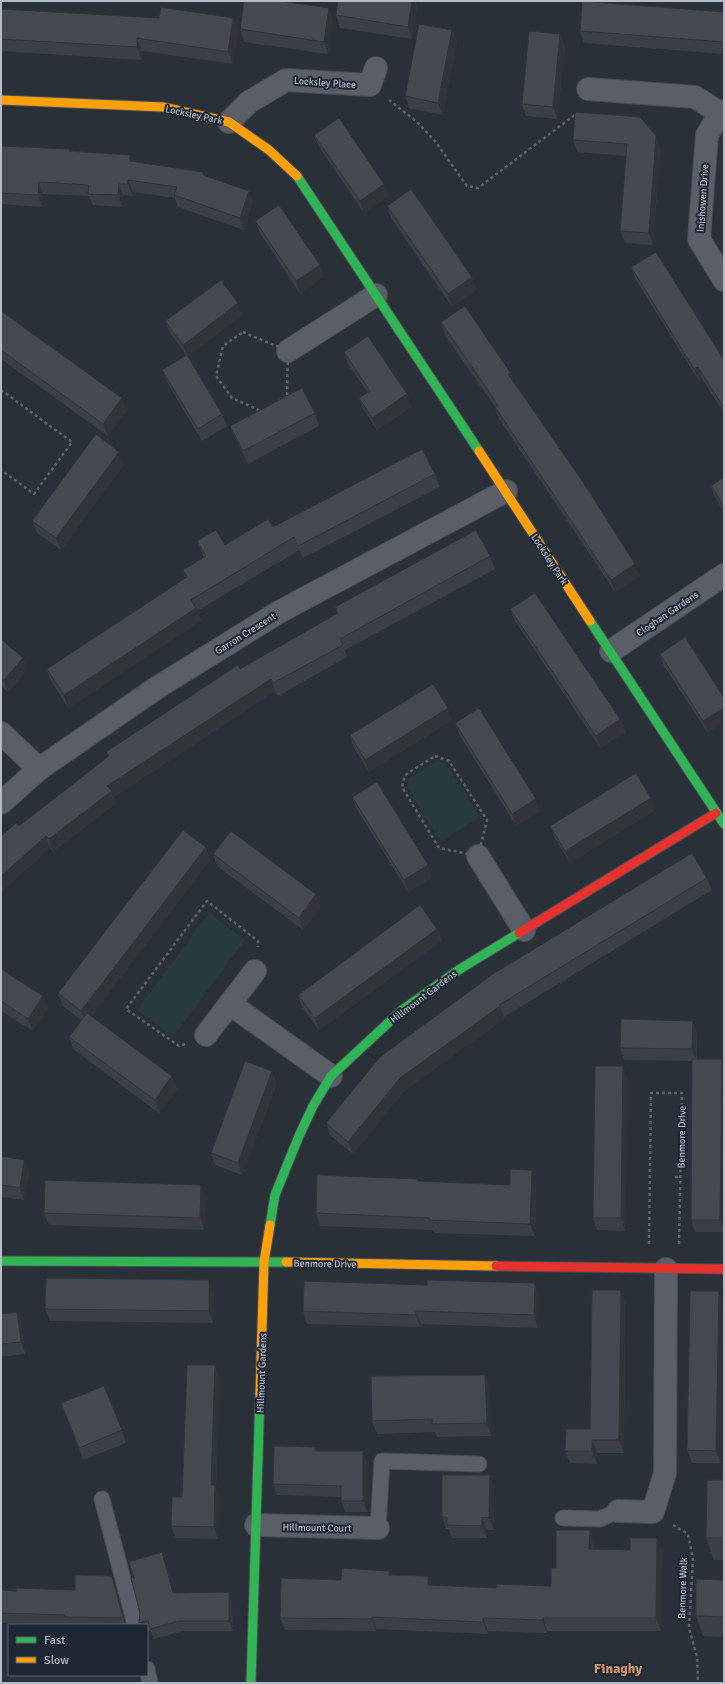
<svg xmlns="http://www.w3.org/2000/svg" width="725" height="1684" font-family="Signika,sans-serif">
  <rect width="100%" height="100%" fill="#2a3038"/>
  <!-- green -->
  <g fill="#273a3e">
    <polygon points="436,761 446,764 480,817 440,842 407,786 409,778"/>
    <polygon points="209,913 245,940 173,1037 137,1010"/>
  </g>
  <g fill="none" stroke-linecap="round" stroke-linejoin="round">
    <defs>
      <g id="lane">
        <polyline points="102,1499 135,1625"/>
        <polyline points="563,1518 600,1519 618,1511"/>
        <polyline points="378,1528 382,1461 479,1464"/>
        <polyline points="147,1669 150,1683"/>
      </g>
      <g id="street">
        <polyline points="588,89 695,97 720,113"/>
        <polyline points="724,111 720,113 707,135 699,239 724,280"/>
        <polyline points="229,122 249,102 286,80 370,85 376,68"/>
        <polyline points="288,351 376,295"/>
        <polyline points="611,651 724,575"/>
        <polyline points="1,733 39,769"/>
        <polyline points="1,803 39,769 158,687 279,612 506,491"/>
        <polyline points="478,856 524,930"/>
        <polyline points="230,1004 331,1076"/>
        <polyline points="206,1035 255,971"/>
        <polyline points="618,1511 653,1512 665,1473 666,1269"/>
        <polyline points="256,1525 378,1528"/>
      </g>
      <g id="fast">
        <polyline points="297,176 479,451"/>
        <polyline points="590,621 724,824"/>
        <polyline points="270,1225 275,1195 299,1136 313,1106 331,1076 401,1011 460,969 519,933"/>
        <polyline points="1,1261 286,1262"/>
        <polyline points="251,1683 260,1394"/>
      </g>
      <g id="slow">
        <polyline points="1,100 163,107 229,122 269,150 297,176"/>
        <polyline points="479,451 590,621"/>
        <polyline points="286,1262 496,1266"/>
        <polyline points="260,1394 264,1262 270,1225"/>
      </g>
      <g id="jam">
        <polyline points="519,933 716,813"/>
        <polyline points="496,1266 724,1269"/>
      </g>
    </defs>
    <!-- lane casing -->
    <use href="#lane" stroke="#484c53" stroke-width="17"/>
    <!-- street casing -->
    <use href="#street" stroke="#484c53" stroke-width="24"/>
    <!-- fast casing -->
    <use href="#fast" stroke="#484c53" stroke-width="11"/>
    <!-- slow casing -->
    <use href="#slow" stroke="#484c53" stroke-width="11"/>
    <!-- jam casing -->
    <use href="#jam" stroke="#484c53" stroke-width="11"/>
    <!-- path -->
    <g stroke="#5d636a" stroke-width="2.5" stroke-dasharray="3 3" stroke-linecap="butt">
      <polyline points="389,100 417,122 435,141 467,186 478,188 576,114"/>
      <polygon points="243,332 288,351 287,397 261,411 232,398 216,376 223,346"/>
      <polyline points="1,390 72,442 34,494 1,470"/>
      <polygon points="435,756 449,761 487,820 478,856 439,848 402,787 405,775"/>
      <polyline points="185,1044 179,1046 126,1009 207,901 258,941 258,947"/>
      <polyline points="675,1177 680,1177"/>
      <polyline points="649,1244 651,1093 682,1093 679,1245"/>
      <polyline points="673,1525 688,1534 693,1560 689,1628 697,1657 698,1683"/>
    </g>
    <!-- lane -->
    <use href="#lane" stroke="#5a5e66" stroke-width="15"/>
    <!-- street -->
    <use href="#street" stroke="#5a5e66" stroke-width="22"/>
    <!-- fast -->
    <use href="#fast" stroke="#30b455" stroke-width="9"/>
    <!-- slow -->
    <use href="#slow" stroke="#ff9f0a" stroke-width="9"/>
    <!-- jam -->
    <use href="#jam" stroke="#e5322d" stroke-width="9"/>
  </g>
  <!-- wall -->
  <g fill="#3a3f45">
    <polygon points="338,1 415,1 417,7 412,39 340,28 336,15"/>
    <polygon points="1,9 238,30 233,64 142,51 141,60 1,51"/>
    <polygon points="724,12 724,54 584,43 580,31"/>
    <polygon points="333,20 328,54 244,42 240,29"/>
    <polygon points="452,30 457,42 443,115 409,108 405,96"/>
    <polygon points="560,34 565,47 557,119 526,116 522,104"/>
    <polygon points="575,112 661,148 653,245 625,243 620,231 626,156 577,152 573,140"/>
    <polygon points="314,135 384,184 389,196 364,213 319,147"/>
    <polygon points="1,146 130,155 132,161 203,172 205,176 253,202 244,230 178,207 175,198 133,192 132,196 123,195 122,207 93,205 89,196 43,194 42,207 1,204"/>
    <polygon points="387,206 472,277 476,290 452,307 391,218"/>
    <polygon points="255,221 320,265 324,277 300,294 260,233"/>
    <polygon points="631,267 724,360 724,413 702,379 699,381 636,280"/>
    <polygon points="1,311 122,398 126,411 108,436 1,359"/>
    <polygon points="242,315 188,356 222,414 227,426 202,441 167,382 162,370 186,355 170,333 165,321"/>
    <polygon points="441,322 510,372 515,384 640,576 615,592 499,419 495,407 445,335"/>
    <polygon points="344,352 407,394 411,407 377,430 364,410 359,398 367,392 348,364"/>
    <polygon points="315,413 319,426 248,464 235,438 230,426"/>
    <polygon points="124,464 61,550 37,533 32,521"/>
    <polygon points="435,474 440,487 303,558 299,550 197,611 201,621 68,708 51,681 47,669 185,578 183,570 204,557 202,553 197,541 225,545 273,527"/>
    <polygon points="724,477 724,512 715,498 711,486"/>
    <polygon points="490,556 495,569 345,650 347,657 278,696 275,691 114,797 116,803 53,852 50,848 1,892 1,836 19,826 108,757 106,752 240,669 337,614 335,607"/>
    <polygon points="510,609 620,719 625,732 600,748 515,621"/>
    <polygon points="1,639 23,658 27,670 8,692 1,686"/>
    <polygon points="660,654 724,698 708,733 664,666"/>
    <polygon points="452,720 369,772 354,748 350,735"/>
    <polygon points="455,723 540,811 516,826 460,736"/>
    <polygon points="352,797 432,877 408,892 357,809"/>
    <polygon points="655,810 570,863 555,838 550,826"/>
    <polygon points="206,847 210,860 91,1016 172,1076 177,1089 159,1113 73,1049 69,1037 81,1020 63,1006 58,993"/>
    <polygon points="213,854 321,907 303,930 217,866"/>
    <polygon points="707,878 712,890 504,1017 504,1019 404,1091 353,1154 330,1135 326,1123 380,1057"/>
    <polygon points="437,929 441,941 319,1030 302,1007 298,995"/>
    <polygon points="1,969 48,1008 33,1031 1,1011"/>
    <polygon points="697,1033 697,1059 724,1064 724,1232 695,1232 691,1220 692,1061 624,1060 620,1048"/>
    <polygon points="272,1071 277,1084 242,1175 215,1165 211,1153"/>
    <polygon points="628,1078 625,1231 597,1230 593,1218"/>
    <polygon points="1,1156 24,1160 29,1172 24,1200 1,1197"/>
    <polygon points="419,1181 510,1185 536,1182 535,1236 434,1233 433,1230 320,1226 316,1213"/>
    <polygon points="206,1197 204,1230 49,1225 44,1213"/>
    <polygon points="535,1283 539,1296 538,1328 421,1324 420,1327 307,1324 303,1311 427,1285"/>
    <polygon points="621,1290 625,1302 624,1453 597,1453 597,1464 570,1463 565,1451 590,1429"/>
    <polygon points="719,1291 723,1303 721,1463 692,1463 687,1450"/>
    <polygon points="214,1292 213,1323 50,1321 45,1309"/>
    <polygon points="17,1312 21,1324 25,1354 1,1357 1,1314"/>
    <polygon points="485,1375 490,1387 491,1436 437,1437 435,1432 377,1434 372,1421"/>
    <polygon points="220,1378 216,1488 220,1498 218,1539 176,1538 171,1526 182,1497"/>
    <polygon points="61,1403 122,1430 126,1443 83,1460"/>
    <polygon points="315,1447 317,1451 367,1462 367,1512 345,1512 341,1501 341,1497 277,1495 273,1484"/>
    <polygon points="490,1475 494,1488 494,1530 487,1530 487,1538 452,1538 449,1529 446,1529 442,1517"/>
    <polygon points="724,1480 724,1560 714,1560 706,1538"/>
    <polygon points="590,1530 594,1542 594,1549 662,1551 661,1631 547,1631 547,1633 488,1631 488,1634 376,1629 376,1631 285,1630 280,1618 389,1571 391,1575 431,1585 496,1588 551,1586 556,1568"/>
    <polygon points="165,1563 174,1593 232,1603 233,1631 183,1631 154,1639 151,1631 147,1632 147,1625 140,1625 139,1623 140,1612 134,1578"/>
    <polygon points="724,1580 724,1637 703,1636 696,1616"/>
    <polygon points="116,1587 126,1625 59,1625 1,1623 1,1590 16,1591 75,1590"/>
  </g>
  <!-- shaded-wall -->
  <g fill="#303338">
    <polygon points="412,1 415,1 417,7 412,39 408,27"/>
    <polygon points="329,8 333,20 328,54 324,42"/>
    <polygon points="233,18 238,30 233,64 228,52"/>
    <polygon points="452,30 457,42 443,115 438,103"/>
    <polygon points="560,34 565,47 557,119 553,107"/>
    <polygon points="137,38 142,51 141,60 137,47"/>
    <polygon points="656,136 661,148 653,245 649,233"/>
    <polygon points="130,155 134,166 130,161"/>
    <polygon points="128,180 133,192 132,196 128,184"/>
    <polygon points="39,182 43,194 42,207 38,195"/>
    <polygon points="119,184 123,195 122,207 118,195"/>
    <polygon points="384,184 389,196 364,213 360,201"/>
    <polygon points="249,191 253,202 244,230 240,218"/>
    <polygon points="320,265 324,277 300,294 296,281"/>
    <polygon points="472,277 476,290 452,307 448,294"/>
    <polygon points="238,303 242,315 187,357 183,345"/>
    <polygon points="698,367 702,379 699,381 694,369"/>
    <polygon points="510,372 515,384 508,374"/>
    <polygon points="407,394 411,407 377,430 372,418"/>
    <polygon points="122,398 126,411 108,436 103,424"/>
    <polygon points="119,452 124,464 61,550 56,538"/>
    <polygon points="635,564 640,576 615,592 611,580"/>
    <polygon points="196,608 201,621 68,708 64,695"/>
    <polygon points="23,658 27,670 8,692 4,680"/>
    <polygon points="271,679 275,691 114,797 116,803 53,852 49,839 107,786"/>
    <polygon points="448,708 452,720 369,772 365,760"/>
    <polygon points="724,708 724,723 708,733 703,721"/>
    <polygon points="620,719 625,732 600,748 596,736"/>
    <polygon points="651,798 655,810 570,863 565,851"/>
    <polygon points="536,799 540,811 516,826 512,814"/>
    <polygon points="46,836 50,848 1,892 1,876"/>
    <polygon points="206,847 210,860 86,1023 81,1011"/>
    <polygon points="428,865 432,877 408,892 404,880"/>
    <polygon points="316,894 321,907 303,930 299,918"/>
    <polygon points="437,929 441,941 319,1030 315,1018"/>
    <polygon points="43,996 48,1008 33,1031 28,1019"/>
    <polygon points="500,1006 504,1019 404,1091 353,1154 348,1142 400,1078"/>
    <polygon points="693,1021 697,1033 696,1062 692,1049"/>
    <polygon points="722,1059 724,1064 724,1230 720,1220"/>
    <polygon points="623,1066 628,1078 625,1231 621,1218"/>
    <polygon points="272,1071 277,1084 242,1175 238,1163"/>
    <polygon points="172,1076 177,1089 159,1113 155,1100"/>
    <polygon points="24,1160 29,1172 24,1200 20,1188"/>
    <polygon points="532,1170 536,1182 535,1236 530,1224"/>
    <polygon points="201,1185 206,1197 204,1230 200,1218"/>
    <polygon points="209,1280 214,1292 213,1323 209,1311"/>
    <polygon points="535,1283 539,1296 538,1328 534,1315"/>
    <polygon points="621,1290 625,1302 624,1453 619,1440"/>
    <polygon points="719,1291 723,1303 721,1463 716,1451"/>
    <polygon points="416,1311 421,1324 420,1327 416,1315"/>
    <polygon points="17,1312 21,1324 25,1354 21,1342"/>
    <polygon points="215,1365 220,1378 216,1488 220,1498 218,1539 214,1527 211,1485"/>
    <polygon points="485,1375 490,1387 491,1436 487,1423"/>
    <polygon points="592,1440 597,1453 597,1464 592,1451"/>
    <polygon points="363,1451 367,1462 367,1512 363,1501"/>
    <polygon points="490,1475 494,1488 494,1530 489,1518"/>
    <polygon points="482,1517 487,1530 487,1538 482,1526"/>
    <polygon points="590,1530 594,1542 594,1562 589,1549"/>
    <polygon points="657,1538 662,1551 661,1631 656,1618"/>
    <polygon points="162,1552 165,1563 177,1603 173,1593"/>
    <polygon points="112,1576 116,1587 126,1625 123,1618"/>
    <polygon points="428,1576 433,1589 428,1585"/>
    <polygon points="229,1592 232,1603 233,1631 229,1621"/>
    <polygon points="372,1617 376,1629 376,1631 372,1619"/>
    <polygon points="483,1618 488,1631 488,1634 483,1622"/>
    <polygon points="543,1618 547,1631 547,1633 542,1620"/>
  </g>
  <!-- building -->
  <g fill="#444950" stroke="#303338">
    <polygon points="244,1 281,1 329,8 324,42 240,29"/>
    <polygon points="338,1 412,1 408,27 336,15"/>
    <polygon points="582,1 724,12 724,42 580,31"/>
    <polygon points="161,7 233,18 228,52 137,38 137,47 1,39 1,9 159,18"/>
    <polygon points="419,24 452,30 438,103 405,96"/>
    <polygon points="529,31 560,34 553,107 522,104"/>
    <polygon points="575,112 640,117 656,136 649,233 620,231 627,144 573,140"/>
    <polygon points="339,118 384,184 360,201 314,135"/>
    <polygon points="1,146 69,149 69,151 130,155 130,161 203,172 203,175 249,191 240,218 174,195 177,187 128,180 128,184 119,184 118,195 88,194 89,185 39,182 38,195 1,193"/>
    <polygon points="411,189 472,277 448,294 387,206"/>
    <polygon points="279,205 320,265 296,281 255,221"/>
    <polygon points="656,252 724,360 724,408 698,367 694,369 631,267"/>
    <polygon points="221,280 238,303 183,345 165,321"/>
    <polygon points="465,306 510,372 508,374 583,482 635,564 611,580 495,407 498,405 441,322"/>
    <polygon points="1,311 122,398 103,424 1,350"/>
    <polygon points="368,336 407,394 372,418 359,398 370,391 344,352"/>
    <polygon points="187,355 222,414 198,429 162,370"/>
    <polygon points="302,388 315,413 243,451 230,426"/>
    <polygon points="96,434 119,452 56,538 32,521"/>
    <polygon points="422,449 435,474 298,546 294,537 191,600 196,608 64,695 47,669 187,577 183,570 206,556 197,541 216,530 225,545 268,519 273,527"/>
    <polygon points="724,477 724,506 711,486"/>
    <polygon points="476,530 490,556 340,639 343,645 273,683 271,679 107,786 112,791 49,839 46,836 1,876 1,836 16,823 19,826 109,756 106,752 238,665 240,669 338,613 335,607"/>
    <polygon points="535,593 620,719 596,736 510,609"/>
    <polygon points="685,637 724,698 724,708 703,721 660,654"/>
    <polygon points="1,639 23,658 4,680 1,678"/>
    <polygon points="433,684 448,708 365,760 350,735"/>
    <polygon points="479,708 536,799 512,814 455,723"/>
    <polygon points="636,773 651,798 565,851 550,826"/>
    <polygon points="377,782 428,865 404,880 352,797"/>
    <polygon points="183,830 206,847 81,1011 58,993"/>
    <polygon points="231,831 316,894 299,918 213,854"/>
    <polygon points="692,853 707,878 499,1005 500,1006 400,1078 348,1142 326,1123 380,1057 493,974"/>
    <polygon points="420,905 437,929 315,1018 298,995"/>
    <polygon points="1,969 43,996 28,1019 1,1001"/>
    <polygon points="87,1013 172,1076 155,1100 69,1037"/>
    <polygon points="621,1019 693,1021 692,1049 620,1048"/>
    <polygon points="692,1059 722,1059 720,1220 691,1220"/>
    <polygon points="245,1061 272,1071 238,1163 211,1153"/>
    <polygon points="595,1066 623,1066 621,1218 593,1218"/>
    <polygon points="1,1156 24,1160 20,1188 1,1185"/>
    <polygon points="510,1169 532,1170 530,1224 429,1220 429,1218 316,1213 317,1175 418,1179 418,1181 510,1185"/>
    <polygon points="45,1180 201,1185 200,1218 44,1213"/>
    <polygon points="46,1278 209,1280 209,1311 45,1309"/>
    <polygon points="427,1280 535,1283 534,1315 416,1311 416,1315 303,1311 304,1281 427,1285"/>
    <polygon points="592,1290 621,1290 619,1440 592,1440 592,1451 565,1451 566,1429 590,1429"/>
    <polygon points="690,1291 719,1291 716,1451 687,1450"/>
    <polygon points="17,1312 21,1342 1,1344 1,1314"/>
    <polygon points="187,1365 215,1365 211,1485 215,1485 214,1527 171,1526 172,1497 182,1497"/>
    <polygon points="485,1375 487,1423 432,1424 432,1419 372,1421 371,1376"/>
    <polygon points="104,1386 122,1430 79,1448 61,1403"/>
    <polygon points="274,1446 315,1447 315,1451 363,1451 363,1501 341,1501 341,1486 273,1484"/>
    <polygon points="442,1475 490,1475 489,1518 482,1517 482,1526 447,1525 447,1517 442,1517"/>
    <polygon points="707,1480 724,1480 724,1538 706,1538"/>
    <polygon points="556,1530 590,1530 589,1549 630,1550 630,1538 657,1538 656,1618 543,1618 542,1620 483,1618 483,1622 372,1617 372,1619 280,1618 281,1578 341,1580 342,1568 389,1571 389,1575 428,1576 428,1585 496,1588 496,1584 551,1586 551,1568 556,1568"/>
    <polygon points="162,1552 173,1593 229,1592 229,1621 179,1621 150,1629 148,1620 139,1623 140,1612 131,1578 134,1578 129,1562"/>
    <polygon points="75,1575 112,1576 123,1618 65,1617 65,1615 1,1613 1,1590 16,1591 16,1588 75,1590"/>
    <polygon points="696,1579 724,1580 724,1617 696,1616"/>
  </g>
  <g text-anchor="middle" stroke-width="4" stroke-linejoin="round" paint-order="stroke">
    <!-- street labels -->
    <g font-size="10" fill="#b4bcc9" stroke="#1d2633">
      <text transform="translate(325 82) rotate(4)" y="4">Locksley Place</text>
      <text transform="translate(194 114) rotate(12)" y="4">Locksley Park</text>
      <text transform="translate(702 198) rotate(-86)" y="4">Inishowen Drive</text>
      <text transform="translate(550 559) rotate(57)" y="4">Locksley Park</text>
      <text transform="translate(667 613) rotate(-34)" y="4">Cloghan Gardens</text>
      <text transform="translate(245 633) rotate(-32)" y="4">Garron Crescent</text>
      <text transform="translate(423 996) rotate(-37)" y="4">Hillmount Gardens</text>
      <text transform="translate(681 1137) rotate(-89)" y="4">Benmore Drive</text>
      <text transform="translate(325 1263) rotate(1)" y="4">Benmore Drive</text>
      <text transform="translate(261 1373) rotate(-88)" y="4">Hillmount Gardens</text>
      <text transform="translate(317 1527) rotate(1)" y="4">Hillmount Court</text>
      <text transform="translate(682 1588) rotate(-88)" y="4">Benmore Walk</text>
    </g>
    <!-- district labels -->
    <g font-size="14" font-weight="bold" fill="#d59563" stroke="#1d2633">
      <text x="618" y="1673">Finaghy</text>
    </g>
  </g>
  <!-- border -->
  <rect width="725" height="1684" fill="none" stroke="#b4bcc9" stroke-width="4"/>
  <!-- legend -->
  <rect x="8" y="1624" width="140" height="52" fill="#1d2633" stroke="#59626f"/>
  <rect x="16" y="1637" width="20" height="6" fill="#30b455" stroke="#59626f"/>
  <text x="44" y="1644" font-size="12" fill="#b4bcc9">Fast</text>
  <rect x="16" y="1657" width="20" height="6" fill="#ff9f0a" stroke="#59626f"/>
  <text x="44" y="1664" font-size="12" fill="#b4bcc9">Slow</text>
</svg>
